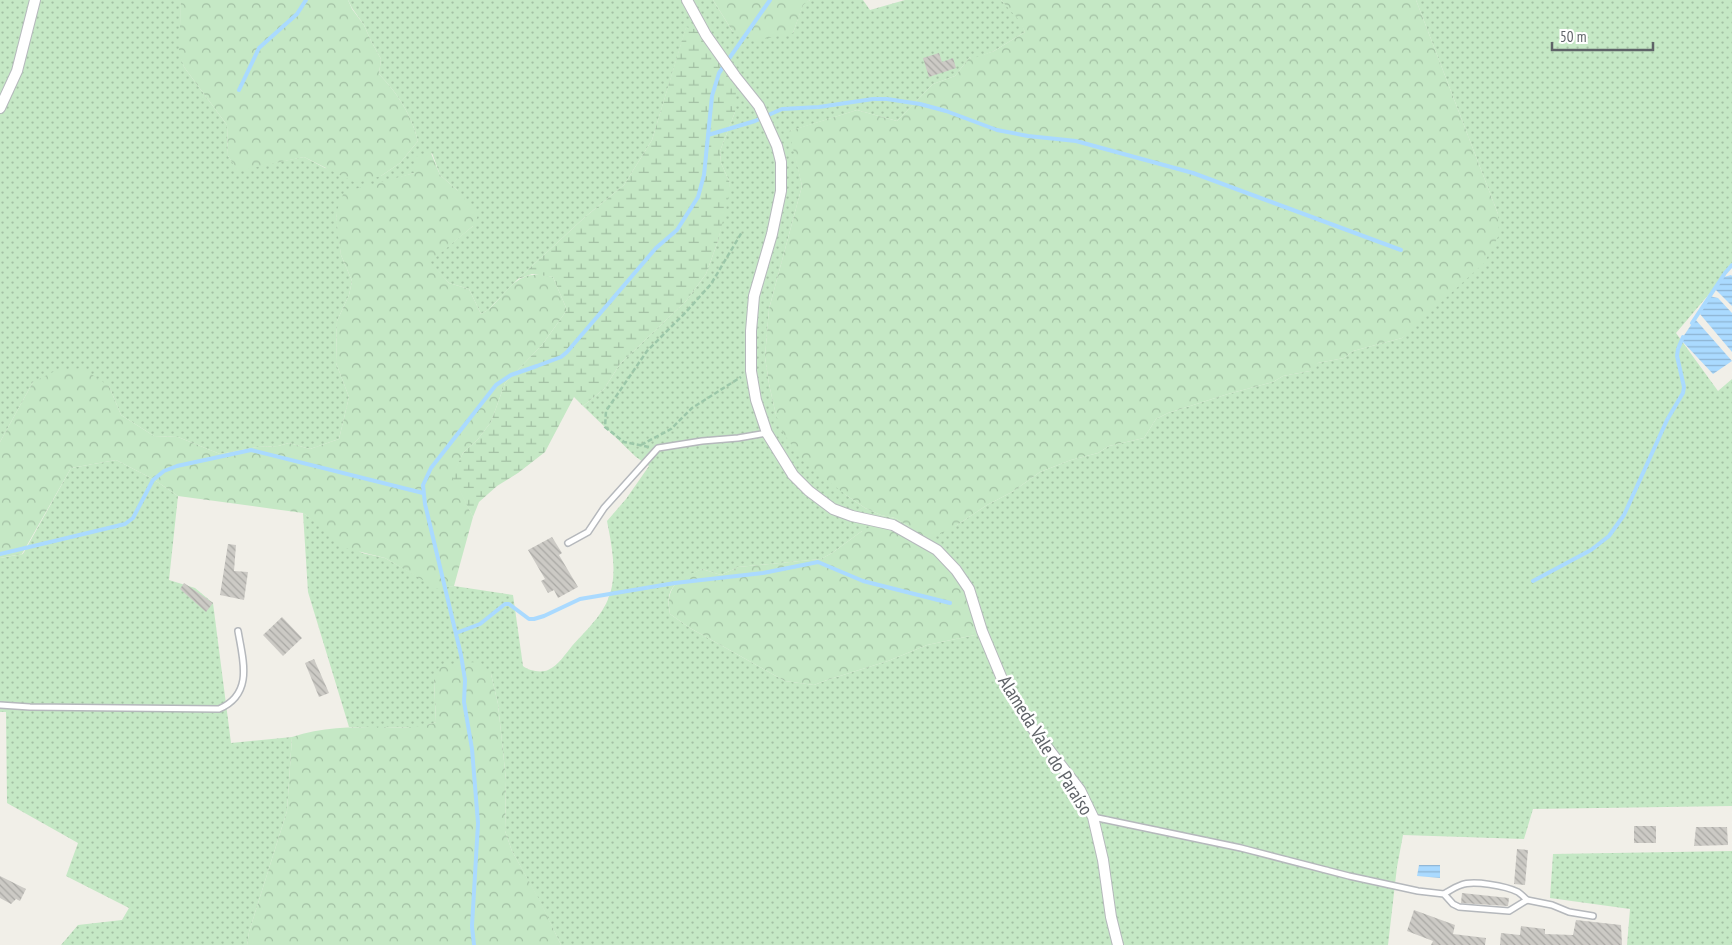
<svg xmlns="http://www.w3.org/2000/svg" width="1732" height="945" font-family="'PT Sans Narrow',sans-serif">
  <defs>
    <pattern id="grass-dots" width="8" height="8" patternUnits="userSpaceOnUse" patternTransform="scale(1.25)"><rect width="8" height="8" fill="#c5e8c5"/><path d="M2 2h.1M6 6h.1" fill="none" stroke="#a3c0a4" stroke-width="1.8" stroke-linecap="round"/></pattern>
    <pattern id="forest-crowns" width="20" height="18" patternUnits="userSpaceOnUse" patternTransform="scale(1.25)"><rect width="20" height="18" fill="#c5e8c5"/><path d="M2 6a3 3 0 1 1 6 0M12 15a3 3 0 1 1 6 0" fill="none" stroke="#a3c0a4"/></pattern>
    <pattern id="wetland-marsh" width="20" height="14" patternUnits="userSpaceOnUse" patternTransform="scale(1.25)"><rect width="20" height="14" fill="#c5e8c5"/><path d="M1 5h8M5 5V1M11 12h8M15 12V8" fill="none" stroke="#a3c0a4"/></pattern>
    <pattern id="water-rules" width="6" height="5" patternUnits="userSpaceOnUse" patternTransform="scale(1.25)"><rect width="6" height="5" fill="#aadaff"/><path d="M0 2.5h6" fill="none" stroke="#8eb4d2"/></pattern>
    <pattern id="building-back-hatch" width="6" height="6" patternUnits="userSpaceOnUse" patternTransform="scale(1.25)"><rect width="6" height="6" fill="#cccac5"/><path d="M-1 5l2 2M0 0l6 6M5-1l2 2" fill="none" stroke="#a9a8a4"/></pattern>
  </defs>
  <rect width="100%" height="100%" fill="#f1efe8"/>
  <!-- grass -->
  <g fill="url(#grass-dots)" fill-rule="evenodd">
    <path d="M0,0H181L180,53L184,67L227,125L228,156L238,170L304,157L325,168L381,176L400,163L418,141C411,114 398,94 379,74L381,59L371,41L364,25L352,8L348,0H713L733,32L793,33L803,4L810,0H863L870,10L905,0H1001L1020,20L1025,32L994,51L971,60L970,57L955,76L933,84L897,121L857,110L790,131L802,186L769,309L765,357L769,384L776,415L846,495L865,508L881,515L895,518L907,525L919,536L957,525L987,505L1012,492L1040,472L1071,460L1098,453L1109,446L1144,438L1156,419L1168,413L1228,394L1273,382L1283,376L1310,371L1318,363L1344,358L1353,351L1402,338L1498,214L1416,0H1732V267L1676,333L1718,391L1732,379V806L1533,809L1524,839L1403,835L1397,867L1388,945H561L539,900L512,851L505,831L506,780L498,704L491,674L434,680L436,722L422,727H349L308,592L303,513L362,553L385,558L438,588L454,586L513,595L523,666C529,671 541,673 548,670C558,666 566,653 572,646C589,627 607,612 612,586C616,565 611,542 607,521L626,499L649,466L636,457L583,406L604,389L620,364L686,301L706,274L718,241L730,183L721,163L720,151L735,112L686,28L652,140L624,185L585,217L518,279L488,310L481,314L469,289L449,283L429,262L473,226L457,190L440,175L432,153L414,173L391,180L336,213L341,255L352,281L349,295L337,321L336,363L349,397L339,439L310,449L289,443L278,446L257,447L220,454L178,437L154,436L121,415L109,386L33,382L0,442ZM862,531L975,635L927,645L888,661L827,680L814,685L785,681L690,628L670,614C664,584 679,581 702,569L721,575L738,567L821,559L832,553Z"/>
    <polygon points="116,460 153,479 178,496 169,580 195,588 213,603 231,743 292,737 287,811 249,932 247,945 61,945 78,925 122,920 129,908 66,876 78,843 7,803 6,712 0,712 0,558 23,554 71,468"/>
    <polygon points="1732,851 1732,945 1627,945 1630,909 1550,898 1553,854"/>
  </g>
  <!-- forest -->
  <g fill="url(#forest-crowns)">
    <path d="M181,0H348L352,9L364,25L371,41L381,59L379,74C398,94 411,114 418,141L400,163L381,176L356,183L304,157L238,171L228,156L227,125L184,67L179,53Z"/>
    <polygon points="713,0 810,0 803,5 793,33 758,40 733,32"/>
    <polygon points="1001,0 1416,0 1498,214 1499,235 1484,263 1402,338 1353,351 1344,358 1318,363 1316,368 1310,371 1283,376 1273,382 1228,394 1168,413 1156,419 1144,438 1109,446 1098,453 1071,460 1040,472 1012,492 987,505 957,525 929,540 919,536 907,525 895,518 881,515 865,508 846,495 804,462 783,433 776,415 769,384 765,357 769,309 802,186 789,131 857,110 897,121 933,84 955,76 970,57 971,59 994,51 1025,32 1019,20"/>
    <path d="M431,153L440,175L457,190L478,215L473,226L430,262L449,283L469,289L481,314C500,305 511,275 534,275C540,274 547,276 553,277L567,310L542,345L505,383L491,422L478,439L463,453L453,476L473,517L454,586L438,589L385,558L345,548L318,524L303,513L178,496L153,479L116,460L71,468L22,554L0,558V442L33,382L53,372L82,368L109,386L121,415L154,436L178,437L220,454L257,447L278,446L289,443L310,449L339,439L349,397L336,363L337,321L349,295L352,281L341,255L338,235L336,213L344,192L414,173V157Z"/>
    <path d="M876,524L903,532L932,551L963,582L981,618L975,635L927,645L888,661L827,680L814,685L785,681L690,628L670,614C665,586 678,579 702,569L721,575L738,567L821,559L832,553L862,531Z"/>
    <path d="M480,662L491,674L498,704L506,780L505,831L512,851L539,899L561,945H247L249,932L287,811L292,737C321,727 351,727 382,727C401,727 418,729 436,722L434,680L438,668L456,663Z"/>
  </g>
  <!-- wetland -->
  <polygon fill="url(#wetland-marsh)" points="686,27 698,30 727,64 736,90 735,112 720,151 721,163 730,183 729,196 718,241 706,274 686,301 620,364 604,389 583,406 574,397 545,452 518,473 497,486 479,502 473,517 452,476 463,453 478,439 491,422 505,383 542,345 567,310 553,277 532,274 518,279 585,217 624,185 652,140"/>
  <!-- water -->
  <g fill="url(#water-rules)">
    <polygon points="1731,275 1732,276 1732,306 1715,289 1724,277"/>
    <polygon points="1709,296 1718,298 1732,313 1732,352 1700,314"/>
    <polygon points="1695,319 1732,361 1713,374 1681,340"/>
    <polygon points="1419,865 1440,865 1440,878 1417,876"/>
  </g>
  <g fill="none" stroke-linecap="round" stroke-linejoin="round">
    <!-- stream -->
    <g stroke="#aadaff" stroke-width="4">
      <polyline points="239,90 259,48 297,14 306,0"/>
      <polyline points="708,135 755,121 782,109 819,107 873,99 887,99 920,104 946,111 997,130 1028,136 1076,141 1193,173 1401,250"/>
      <polyline points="1692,323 1725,273 1732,265"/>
      <polyline points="0,554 125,524 133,518 153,480 164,471 177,466 251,450 423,493"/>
      <polyline points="1533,581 1591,550 1609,536 1624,515 1667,420 1683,393 1684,387 1677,356 1678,349 1683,337"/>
      <polyline points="456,633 480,624 505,604 509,604 529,619 534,619 544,616 580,599 675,583 763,573 818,562 863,581 950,603"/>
      <polyline points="474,945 472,926 478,823 472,749 464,702 465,680 461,655 425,504 423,485 431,468 496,385 511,375 537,366 561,357 567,352 656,248 677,230 698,197 704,175 712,96 719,73 770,0"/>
    </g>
  </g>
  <!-- building -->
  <g fill="url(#building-back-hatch)">
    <polygon points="939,53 942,62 953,58 956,68 929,77 923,58"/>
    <polygon points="552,537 562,553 559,555 578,587 558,598 554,590 548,593 541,581 545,579 528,550"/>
    <polygon points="228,544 236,545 234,571 248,572 244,600 220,595"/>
    <polygon points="184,583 213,603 206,612 180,589"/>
    <polygon points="282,617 302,638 283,656 263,635"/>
    <polygon points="314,659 329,693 319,697 305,663"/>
    <rect x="1634" y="826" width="22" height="17"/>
    <polygon points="1696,827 1727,827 1728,845 1694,846"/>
    <polygon points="1517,849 1528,850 1525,885 1514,884"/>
    <polygon points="0,876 26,889 20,901 16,899 11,904 0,898"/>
    <polygon points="1462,893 1509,898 1508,906 1461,903"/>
    <polygon points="1414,910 1455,925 1453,934 1486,938 1485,945 1431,945 1433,941 1407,931"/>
    <polygon points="1576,920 1621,925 1622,945 1500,945 1501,933 1520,935 1521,926 1545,929 1545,934 1573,935"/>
  </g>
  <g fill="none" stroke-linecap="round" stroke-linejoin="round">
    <defs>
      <g id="service">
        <polyline points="568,543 588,532 604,508 658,448 702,441 738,438 767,433"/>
        <path d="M0,705L30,707L219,709C254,694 243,660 238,631"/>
        <polyline points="1093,817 1241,848 1349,876 1418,891 1444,894 1453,904 1459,907 1509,911 1527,900 1552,905 1569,912 1593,916"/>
        <path d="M1444,894C1449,891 1455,887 1461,885C1473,880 1506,886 1518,892C1521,894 1524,897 1527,900"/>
      </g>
      <g id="minor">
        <polyline points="687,0 706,35 735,76 759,106 777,146 781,162 781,191 772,234 754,296 751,331 751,371 756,400 767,433 793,475 809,491 833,509 852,516 893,525 937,550 956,570 969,589 982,631 1002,679 1027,721 1080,790 1093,817 1103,860 1111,917 1118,945"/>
        <polyline points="0,108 17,71 35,0"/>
      </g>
    </defs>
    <!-- service casing -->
    <use href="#service" stroke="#b5b8bc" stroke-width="8"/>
    <!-- minor casing -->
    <use href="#minor" stroke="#b5b8bc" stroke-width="12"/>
    <!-- path -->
    <g stroke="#9cc7a9" stroke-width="2.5" stroke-dasharray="5 2.5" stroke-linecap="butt">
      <polyline points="641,445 671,429 692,408 741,377"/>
      <polyline points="649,447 624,442 605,427 606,411 647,351 686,312 711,284 742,232"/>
    </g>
    <!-- service -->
    <use href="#service" stroke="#fff" stroke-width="5"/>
    <!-- minor -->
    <use href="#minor" stroke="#fff" stroke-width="10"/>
  </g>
  <g text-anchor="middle" stroke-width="5" stroke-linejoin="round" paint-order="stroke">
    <!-- street labels -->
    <g font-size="19" fill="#5f6368" stroke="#fff">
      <text transform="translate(1046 745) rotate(58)" y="7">Alameda Vale do Paraíso</text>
    </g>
  </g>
  <!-- scale -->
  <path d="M1552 42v8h101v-8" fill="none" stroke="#5f6368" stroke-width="2.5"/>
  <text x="1560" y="42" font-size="15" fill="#5f6368" stroke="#ffffff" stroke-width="4" paint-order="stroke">50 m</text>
</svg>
